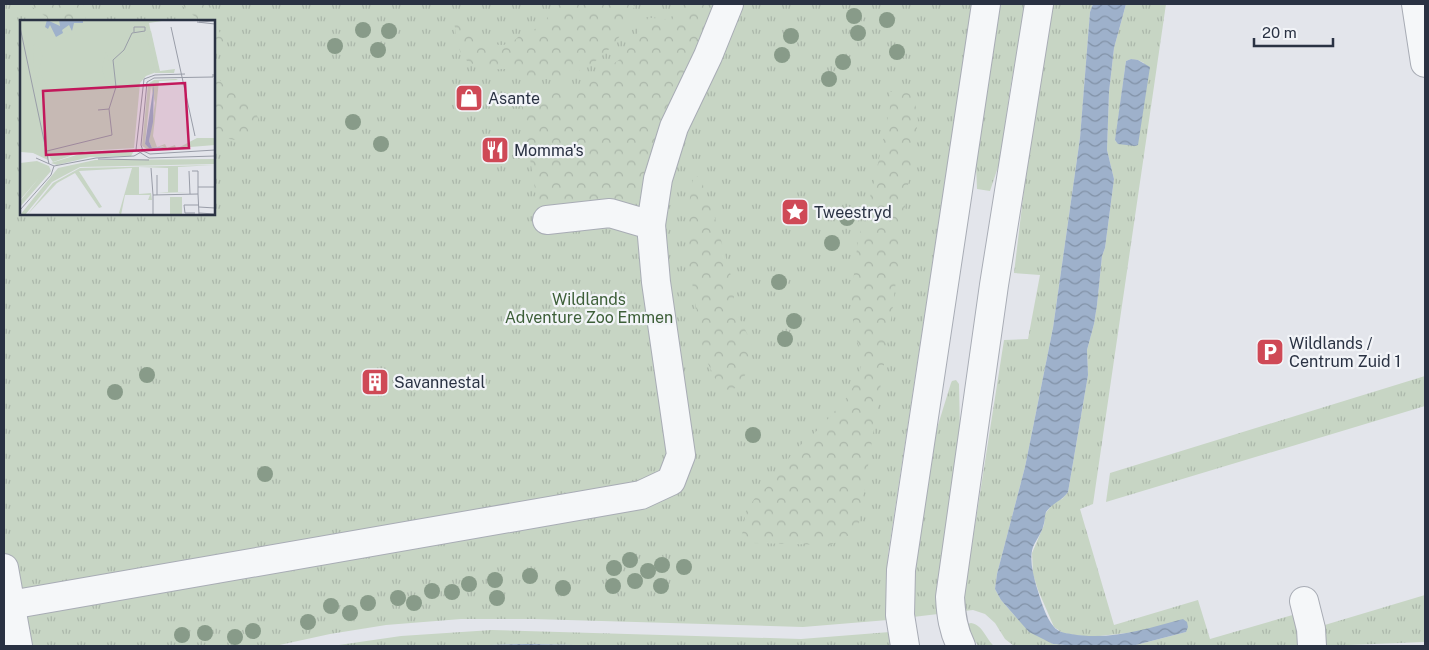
<svg xmlns="http://www.w3.org/2000/svg" width="1429" height="650" font-family="'Public Sans',sans-serif">
  <defs>
    <pattern id="grass-tufts" width="24" height="20" patternUnits="userSpaceOnUse" patternTransform="scale(1.25)"><rect width="24" height="20" fill="#c7d5c4"/><path d="M3 7l-1-3M5 7V3M7 7l1-3M15 17l-1-3M17 17v-4M19 17l1-3" fill="none" stroke="#abb7aa"/></pattern>
    <pattern id="forest-crowns" width="20" height="18" patternUnits="userSpaceOnUse" patternTransform="scale(1.25)"><rect width="20" height="18" fill="#c7d5c4"/><path d="M2 6a3 3 0 1 1 6 0M12 15a3 3 0 1 1 6 0" fill="none" stroke="#abb7aa"/></pattern>
    <pattern id="water-waves" width="16" height="10" patternUnits="userSpaceOnUse" patternTransform="scale(1.25)"><rect width="16" height="10" fill="#9eb1cb"/><path d="M0 5q4-4 8 0t8 0" fill="none" stroke="#8191a6"/></pattern>
  </defs>
  <rect width="100%" height="100%" fill="#e3e5eb"/>
  <!-- grass -->
  <g fill="url(#grass-tufts)" fill-rule="evenodd">
    <path d="M4,4H972L888,555L886,592L888,620L803,627L533,619H461L386,625L330,634L275,646H4ZM21,21H214V214H21Z"/>
    <polygon points="1000,4 1025,4 1010,90 1000,161 990,191 977,189 976,165"/>
    <polygon points="1051,4 1093,4 1090,12 1080,138 1053,328 1025,467 997,574 995,589 1001,600 1015,616 1053,644 1077,646 1014,646 1005,639 995,623 985,614 973,610 964,611 963,602 1004,340 1028,339 1040,275 1014,273 1026,173"/>
    <path d="M1126,4H1166L1093,504L1080,509L1114,625L1198,600L1210,639L1296,614L1303,646H1132L1186,632H1136L1090,637L1063,633L1054,627L1038,590L1033,574L1032,553L1044,525L1045,514L1055,501L1062,499L1068,492L1088,375L1087,350L1094,324L1097,305L1102,256L1105,248L1114,179L1107,150L1109,92L1114,48ZM1131,59L1138,60L1144,63L1115,142L1126,61Z"/>
    <polygon points="1425,376 1425,406 1106,502 1110,473"/>
    <polygon points="956,380 959,384 960,433 938,614 913,617 913,577 934,438 951,383 952,381"/>
    <polygon points="1425,595 1425,642 1323,646 1318,627"/>
    <path d="M971,623C983,625 986,639 994,646H978L970,633L967,624Z"/>
    <polygon points="492,630 801,639 890,632 891,646 626,646 526,644 441,646 332,646 401,636"/>
  </g>
  <!-- forest -->
  <g fill="url(#forest-crowns)">
    <polygon points="28,4 83,4 86,21 52,21"/>
    <polygon points="180,4 211,4 213,20 227,46 222,48 214,37 214,21 200,21"/>
    <path d="M556,4H635C624,41 595,71 556,78C547,79 538,79 529,81C523,78 519,71 513,70C507,68 500,70 493,69C457,64 460,54 454,22L462,26L474,39L484,44L503,45L512,43L520,35L529,33L544,23Z"/>
    <path d="M681,4H717L656,149L639,198L538,207L521,104L539,100L545,95L575,87L595,77L623,57L638,32L645,17C664,19 671,24 681,4Z"/>
    <path d="M214,74L228,89L242,92L248,96L255,105L252,106L253,115H257C266,144 230,144 214,133Z"/>
    <polygon points="901,89 914,96 918,121 906,198 892,313 858,530 831,545 751,543 742,535 746,511 757,495 766,488 796,449 820,428 848,396 858,378 863,359 854,331 851,299 858,240 873,186 884,136 890,107 890,92"/>
    <polygon points="696,176 700,177 715,218 734,287 734,308 752,343 748,367 742,383 732,390 720,389 704,355 688,258 688,211 693,178"/>
  </g>
  <!-- water -->
  <g fill="url(#water-waves)">
    <path d="M1093,4H1126L1114,48L1109,92L1107,150L1114,179L1105,248L1102,256L1097,305L1094,324L1087,350L1088,375L1068,492C1062,501 1052,503 1046,512C1044,517 1045,522 1043,527C1041,534 1036,540 1033,547C1029,559 1033,573 1036,585C1040,597 1045,617 1054,627C1058,632 1065,633 1071,634C1110,641 1145,629 1183,619L1187,622L1188,627L1186,632L1132,646H1077L1053,644L1029,632L1001,600L995,589L997,574L1025,467L1053,328L1080,138L1090,12Z"/>
    <polygon points="1131,59 1138,60 1150,67 1138,145 1135,146 1118,144 1115,140 1126,61"/>
    <polygon points="526,644 626,646 441,646"/>
  </g>
  <g fill="none" stroke-linecap="round" stroke-linejoin="round">
    <defs>
      <g id="minor">
        <polyline points="1416,4 1425,63"/>
        <polyline points="651,225 658,179 674,127 708,56 729,4"/>
        <polyline points="4,568 18,646"/>
        <polyline points="1304,601 1311,629 1312,646"/>
        <polyline points="10,605 641,495 671,481 681,455 656,282 651,225 610,213 547,220"/>
        <polyline points="905,646 900,615 901,570 986,4"/>
        <path d="M961,646C953,630 951,615 950,597L994,285L1039,4"/>
      </g>
    </defs>
    <!-- minor casing -->
    <use href="#minor" stroke="#a8acb5" stroke-width="30"/>
    <!-- minor -->
    <use href="#minor" stroke="#f5f7f9" stroke-width="28"/>
  </g>
  <!-- trees -->
  <g fill="#889b89">
    <circle cx="854" cy="16" r="8"/>
    <circle cx="887" cy="20" r="8"/>
    <circle cx="363" cy="30" r="8"/>
    <circle cx="389" cy="31" r="8"/>
    <circle cx="858" cy="33" r="8"/>
    <circle cx="791" cy="36" r="8"/>
    <circle cx="335" cy="46" r="8"/>
    <circle cx="378" cy="50" r="8"/>
    <circle cx="897" cy="52" r="8"/>
    <circle cx="782" cy="55" r="8"/>
    <circle cx="843" cy="62" r="8"/>
    <circle cx="829" cy="79" r="8"/>
    <circle cx="353" cy="122" r="8"/>
    <circle cx="381" cy="144" r="8"/>
    <circle cx="847" cy="218" r="8"/>
    <circle cx="832" cy="243" r="8"/>
    <circle cx="779" cy="282" r="8"/>
    <circle cx="794" cy="321" r="8"/>
    <circle cx="785" cy="339" r="8"/>
    <circle cx="147" cy="375" r="8"/>
    <circle cx="115" cy="392" r="8"/>
    <circle cx="753" cy="435" r="8"/>
    <circle cx="265" cy="474" r="8"/>
    <circle cx="630" cy="560" r="8"/>
    <circle cx="662" cy="565" r="8"/>
    <circle cx="684" cy="567" r="8"/>
    <circle cx="614" cy="568" r="8"/>
    <circle cx="648" cy="571" r="8"/>
    <circle cx="530" cy="576" r="8"/>
    <circle cx="495" cy="580" r="8"/>
    <circle cx="635" cy="581" r="8"/>
    <circle cx="469" cy="584" r="8"/>
    <circle cx="613" cy="586" r="8"/>
    <circle cx="661" cy="586" r="8"/>
    <circle cx="563" cy="588" r="8"/>
    <circle cx="432" cy="591" r="8"/>
    <circle cx="452" cy="592" r="8"/>
    <circle cx="398" cy="598" r="8"/>
    <circle cx="497" cy="598" r="8"/>
    <circle cx="368" cy="603" r="8"/>
    <circle cx="414" cy="603" r="8"/>
    <circle cx="331" cy="606" r="8"/>
    <circle cx="350" cy="613" r="8"/>
    <circle cx="308" cy="622" r="8"/>
    <circle cx="253" cy="631" r="8"/>
    <circle cx="205" cy="633" r="8"/>
    <circle cx="182" cy="635" r="8"/>
    <circle cx="235" cy="637" r="8"/>
  </g>
  <!-- icons -->
  <defs>
    <symbol id="shop-square" viewBox="-11 -11 22 22"><rect x="-9" y="-9" width="18" height="18" rx="4" fill="#cf4956" stroke="#f2f4f8"/><path d="M-5-2.5h2.3a2.7 3.5 0 0 1 5.4 0H5L5.5 6h-11ZM-1.5-2.5h3a1.5 2.3 0 0 0-3 0Z" fill="#fff"/></symbol>
    <symbol id="restaurant-square" viewBox="-11 -11 22 22"><rect x="-9" y="-9" width="18" height="18" rx="4" fill="#cf4956" stroke="#f2f4f8"/><path d="M-5-6h1v4h1v-4h1v4h1v-4h1v5L-1.5 .5V6h-2V.5L-5-1ZM5-6V6H3V1.5H1.5Q1.5-4 5-6Z" fill="#fff"/></symbol>
    <symbol id="sight-square" viewBox="-11 -11 22 22"><rect x="-9" y="-9" width="18" height="18" rx="4" fill="#cf4956" stroke="#f2f4f8"/><path d="M0-6L1.8-2.2L6-1.7L2.9 1.2L3.7 5.4L0 3.3L-3.7 5.4L-2.9 1.2L-6-1.7L-1.8-2.2Z" fill="#fff"/></symbol>
    <symbol id="parking-square" viewBox="-11 -11 22 22"><rect x="-9" y="-9" width="18" height="18" rx="4" fill="#cf4956" stroke="#f2f4f8"/><path d="M-3.5-5.5H1a3.5 3.5 0 0 1 0 7H-1V5.5H-3.5ZM-1-3.4V-.6H.8a1.4 1.4 0 0 0 0-2.8Z" fill="#fff"/></symbol>
    <symbol id="building-square" viewBox="-11 -11 22 22"><rect x="-9" y="-9" width="18" height="18" rx="4" fill="#cf4956" stroke="#f2f4f8"/><path d="M-4-6H4V6H1V3H-1V6H-4ZM-2.5-4.3h1.7v1.8h-1.7ZM.8-4.3h1.7v1.8H.8ZM-2.5-1h1.7V.8h-1.7ZM.8-1h1.7V.8H.8Z" fill="#fff"/></symbol>
  </defs>
  <g fill-rule="evenodd">
    <use href="#shop-square" x="453" y="82" width="32" height="32"/>
    <use href="#restaurant-square" x="479" y="134" width="32" height="32"/>
    <use href="#sight-square" x="779" y="196" width="32" height="32"/>
    <use href="#parking-square" x="1254" y="336" width="32" height="32"/>
    <use href="#building-square" x="359" y="366" width="32" height="32"/>
  </g>
  <g text-anchor="middle" stroke-width="4.5" stroke-linejoin="round" paint-order="stroke">
    <!-- poi labels -->
    <g font-size="16" fill="#2a3243" stroke="#f2f4f8" text-anchor="start">
      <text x="488" y="104">Asante</text>
      <text x="514" y="156">Momma's</text>
      <text x="814" y="218">Tweestryd</text>
      <text x="1289" y="349">Wildlands /<tspan x="1289" dy="18">Centrum Zuid 1</tspan></text>
      <text x="394" y="388">Savannestal</text>
    </g>
    <!-- park labels -->
    <g font-size="16" fill="#3d5f38" stroke="#f2f4f8">
      <text x="589" y="305">Wildlands<tspan x="589" dy="18">Adventure Zoo Emmen</tspan></text>
    </g>
  </g>
  <!-- overview -->
  <g transform="translate(20 20)">
    <rect width="195" height="195" fill="#e3e5eb"/>
    <path d="M0,0H148L129,3L139,51L126,56L120,63L114,128L65,131L33,142L29,136L28,140L13,133L1,132ZM156,59L158,60L139,61L133,116L137,127L145,124L147,128L155,125L156,128L127,129L122,126L128,64L134,60ZM131,66L135,83L129,121L132,128L144,126L139,129H131L125,124ZM177,118H195V125L158,128ZM115,129L111,136L70,137L37,145L31,143L66,132ZM195,139V144L60,147L32,162L5,195H0L38,148L75,140ZM17,141L29,146L31,151L0,187V181L19,158L0,180V143ZM195,145L158,147V172H169L138,173L148,172V148L119,147V174L131,173L132,180H128L130,175H105L101,195L99,193L112,148L59,151L82,187L79,188L55,153L37,163L7,195L33,163L60,148ZM150,177H162V195H150Z" fill="#c7d5c4" fill-rule="evenodd"/>
    <path d="M131,11L140,51L155,49L154,53H135L126,12ZM17,24L23,35L18,55H21L31,74L24,70L14,51L13,25ZM86,31L94,58L88,68L82,49ZM91,60H94V69L87,87L77,88L75,78L90,68ZM113,75L111,119L100,121L110,104Z" fill="#c7d5c4"/>
    <path d="M27,0L40,6L39,0H63V3H54L52,11L49,5L42,10L43,13L36,17L30,5L28,9L25,7ZM134,64L133,102L129,121L132,128L144,127L134,129L129,128L125,124Z" fill="#9eb1cb"/>
    <path fill="none" stroke="#999da8" stroke-width="1" d="M177,2L195,4M179,2L195,1M0,7L29,144M151,7L175,116M165,54L135,55L124,59L116,130L129,138L195,136M89,89L96,67L93,40L104,30L112,13L125,11V7H114V12M27,131L92,115L89,89L78,90M123,131L121,125L127,62L134,58L193,57V54M123,131L130,134L195,130M16,138L34,146M78,139L129,140M131,148L133,175M169,151L170,174M172,151H178V174M137,155V175M178,167H195M179,187L195,188M0,190L31,155L34,146L76,138L114,136L123,131M175,193H165L164,185H179M179,193L195,194M133,195V175L178,174L179,195"/>
    <path fill="#c2185b" fill-opacity="0.15" stroke="#c2185b" stroke-width="2.5" d="M165,63L169,128L26,135L23,71Z"/>
    <rect width="195" height="195" fill="none" stroke="#2a3243" stroke-width="2.5"/>
  </g>
  <!-- border -->
  <rect width="1429" height="650" fill="none" stroke="#2a3243" stroke-width="10"/>
  <!-- scale -->
  <path d="M1254 38v8h79v-8" fill="none" stroke="#2a3243" stroke-width="2.5"/>
  <text x="1262" y="38" font-size="15" fill="#2a3243" stroke="#f2f4f8" stroke-width="4" paint-order="stroke">20 m</text>
</svg>
